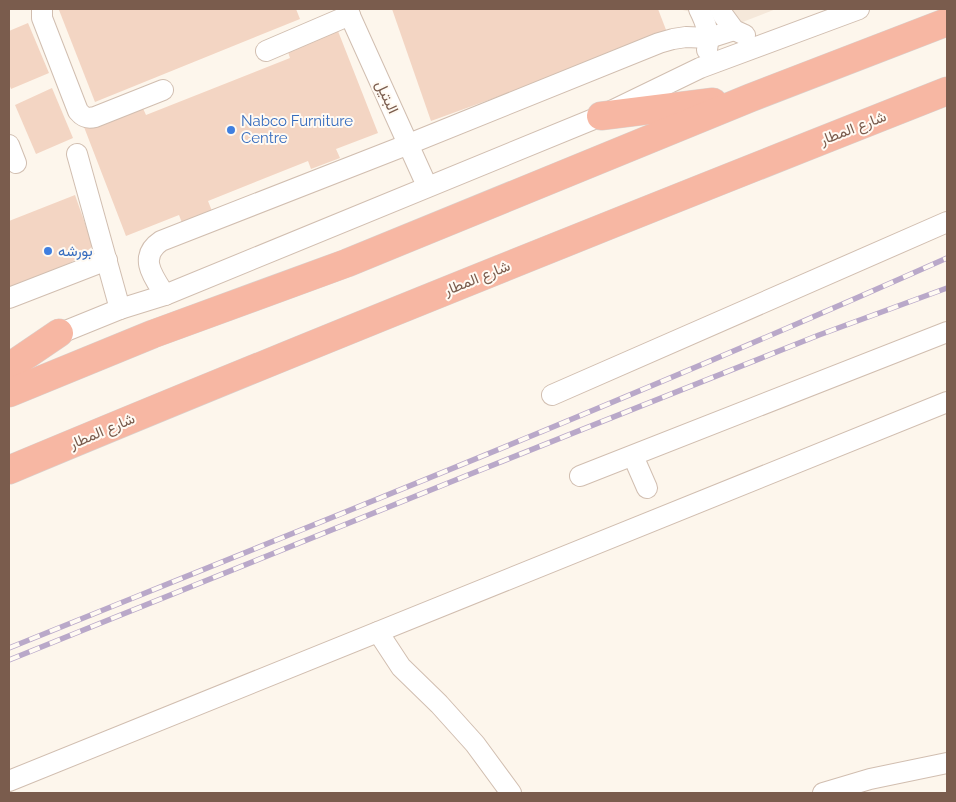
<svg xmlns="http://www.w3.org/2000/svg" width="956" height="802" font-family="Raleway,Vazirmatn,sans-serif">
  <rect width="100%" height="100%" fill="#fdf6ec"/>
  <!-- residential -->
  <polygon fill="#f5e8da" points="678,9 776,9 740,23"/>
  <!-- building -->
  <g fill="#f3d5c3">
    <polygon points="62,9 296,9 300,19 95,102 59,10"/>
    <polygon points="392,9 658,9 668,35 431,121"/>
    <polygon points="28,23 49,73 11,89 9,84 9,31"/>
    <polygon points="336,26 378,133 336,149 340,158 311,169 308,161 208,201 212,211 182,223 179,215 126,236 84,127 141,104 146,115 290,58 286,46"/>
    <polygon points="52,88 73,138 36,154 15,105"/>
    <polygon points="75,195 93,246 81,256 31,288 9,297 9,221"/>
  </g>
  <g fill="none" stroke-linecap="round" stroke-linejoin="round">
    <defs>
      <g id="minor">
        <path d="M42,9V18L78,111C83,117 87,119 95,117L163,90"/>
        <polyline points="347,9 427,186"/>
        <path d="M699,9C706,23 710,34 707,50"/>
        <polyline points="720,9 723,15 734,30 745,35"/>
        <polyline points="266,51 350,15"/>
        <polyline points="9,145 16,163"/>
        <polyline points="77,154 120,309"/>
        <path d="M165,295C154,278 137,257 161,241L409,144L659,43L673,39L686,37L709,38L734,30"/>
        <polyline points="9,298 107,260"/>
        <polyline points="46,339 120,309 165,295 601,116 700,68 859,9"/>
        <polyline points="552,395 947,222"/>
        <polyline points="633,456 647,488"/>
        <polyline points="580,476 947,332"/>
        <polyline points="378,632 401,667 439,704 475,744 511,793"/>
        <polyline points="9,781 947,402"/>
        <polyline points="823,793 870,779 947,763"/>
      </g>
      <g id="highway">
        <polyline points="601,116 713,102"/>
        <polyline points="9,367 59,333"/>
        <polyline points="9,393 153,334 347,263 750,98 947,22"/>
        <path d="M9,470C320,340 633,215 947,91"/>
      </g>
    </defs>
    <!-- minor casing -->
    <use href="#minor" stroke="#d1beb0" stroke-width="22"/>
    <!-- highway casing -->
    <use href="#highway" stroke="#dad1cd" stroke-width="29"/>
    <!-- minor -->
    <use href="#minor" stroke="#fff" stroke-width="20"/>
    <!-- highway -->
    <use href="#highway" stroke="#f7b7a3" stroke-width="28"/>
    <defs>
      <g id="rail">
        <path d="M9,648C323,521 638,396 947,258"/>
        <polyline points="9,660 463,477 819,335 947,288"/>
      </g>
    </defs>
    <!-- rail casing -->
    <use href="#rail" stroke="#b9a8c9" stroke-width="5.5"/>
    <!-- rail -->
    <use href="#rail" stroke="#fffaf3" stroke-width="4" stroke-dasharray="11" stroke-linecap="butt"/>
  </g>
  <!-- markers -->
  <g fill="#3f7fe0" stroke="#fffaf3" stroke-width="2">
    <circle cx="231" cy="130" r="5"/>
    <circle cx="48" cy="251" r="5"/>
  </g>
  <g text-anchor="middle" stroke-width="4" stroke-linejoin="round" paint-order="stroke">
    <!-- street labels -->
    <g font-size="15" fill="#7a5c4d" stroke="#fffaf3">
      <text transform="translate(387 97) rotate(65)" y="5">البتيل</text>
      <text transform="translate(853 128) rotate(-21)" y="5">شارع المطار</text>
      <text transform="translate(477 278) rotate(-22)" y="5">شارع المطار</text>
      <text transform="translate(102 431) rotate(-23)" y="5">شارع المطار</text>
    </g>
    <!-- shop labels -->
    <g font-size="15" fill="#366cbe" stroke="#fffaf3" text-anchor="start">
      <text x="241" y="126">Nabco Furniture<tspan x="241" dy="17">Centre</tspan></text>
      <text x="58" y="256">بورشه</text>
    </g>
  </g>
  <!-- border -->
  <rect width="956" height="802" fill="none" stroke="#7a5c4d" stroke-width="20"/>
</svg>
